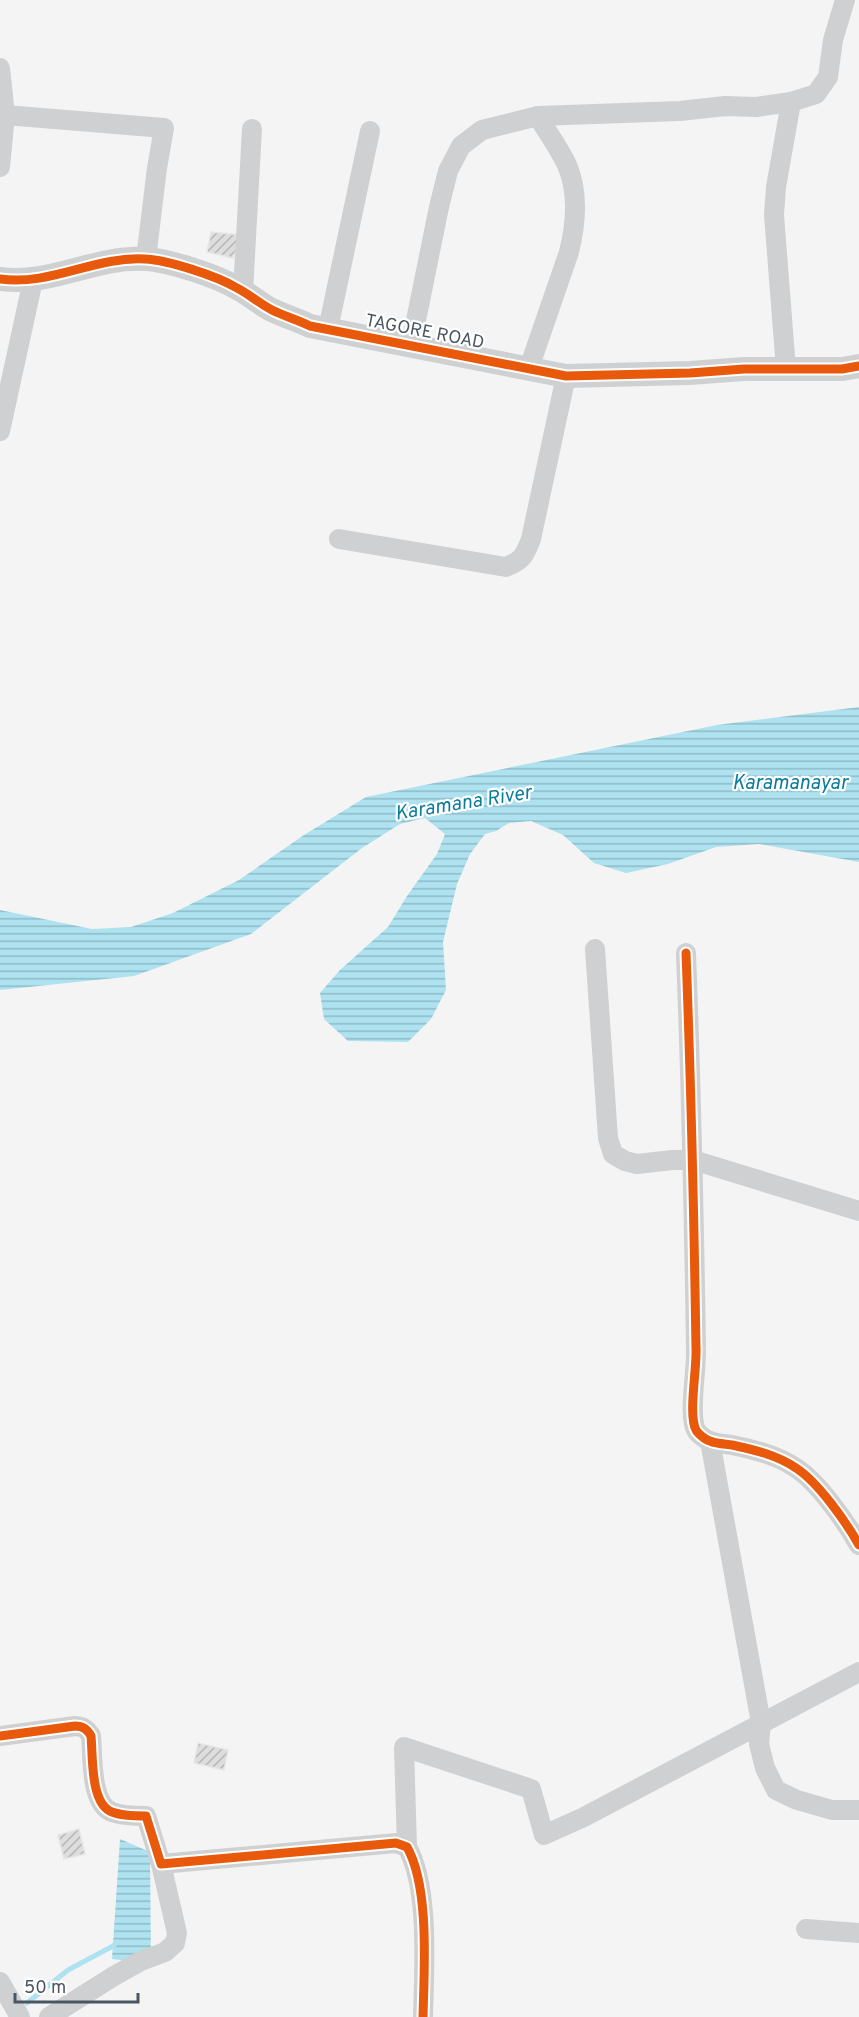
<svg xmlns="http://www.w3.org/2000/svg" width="859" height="2017" font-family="Overpass,sans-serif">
  <defs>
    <pattern id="water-rules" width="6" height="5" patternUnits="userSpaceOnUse" patternTransform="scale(1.5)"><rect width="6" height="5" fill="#aee2f0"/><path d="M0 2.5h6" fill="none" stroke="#90bac6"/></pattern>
    <pattern id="building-hatch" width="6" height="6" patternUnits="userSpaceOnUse" patternTransform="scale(1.5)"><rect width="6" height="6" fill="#ddddde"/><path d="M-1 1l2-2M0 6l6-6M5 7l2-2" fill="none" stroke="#b5b6b7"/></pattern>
  </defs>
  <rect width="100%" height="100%" fill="#f4f4f4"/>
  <!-- water -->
  <g fill="url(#water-rules)">
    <polygon points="859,707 859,862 759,844 716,847 668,864 626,873 594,863 563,835 531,821 509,823 496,831 485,834 470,854 457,884 443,942 446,990 431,1019 408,1042 348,1041 324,1019 320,993 340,970 388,927 407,896 437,854 445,834 425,818 400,824 362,848 251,934 134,976 0,990 0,910 92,929 131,927 173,913 239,880 304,835 366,797 717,725"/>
    <polygon points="120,1839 150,1852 151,1964 112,1959"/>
  </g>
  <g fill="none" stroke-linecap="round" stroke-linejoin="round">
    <!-- stream -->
    <polyline stroke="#aee2f0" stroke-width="5" points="27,2003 68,1970 113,1946 117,1942"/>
  </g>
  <!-- building -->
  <g fill="url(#building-hatch)" stroke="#e5e6e7" stroke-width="1.5">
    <polygon points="211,232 242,235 233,258 207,252"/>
    <polygon points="198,1743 228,1750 224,1770 194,1763"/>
    <polygon points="79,1829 85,1854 64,1859 58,1835"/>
  </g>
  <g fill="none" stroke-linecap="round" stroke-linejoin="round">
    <!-- minor -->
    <g stroke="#ced0d2" stroke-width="20">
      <polyline points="0,68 5,115 0,167"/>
      <polyline points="5,115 164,128 157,168 146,259"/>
      <polyline points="243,292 252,129"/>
      <polyline points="328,329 370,131"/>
      <polyline points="411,345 439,207 448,171 461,146 482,130 538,116 680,111 725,106 756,107 791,102 816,94 828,77 833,40 845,0"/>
      <path d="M529,368L569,252C576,224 579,193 567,165C559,148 547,132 538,116"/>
      <polyline points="786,369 774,215 776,187 791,102"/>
      <polyline points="0,431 33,280"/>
      <path d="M339,539L506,567C522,561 525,555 531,539L566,376"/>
      <polyline points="595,949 608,1138 613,1154 625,1161 637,1164 672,1160 693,1160 859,1211"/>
      <path d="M686,953C691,1085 694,1217 696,1349C697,1369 688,1415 696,1430C698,1434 706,1440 710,1441C717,1444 726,1444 732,1445C755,1450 777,1455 796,1468C818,1482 846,1522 859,1545"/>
      <polyline points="710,1441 761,1723 759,1744 765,1768 776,1790 797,1800 832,1810 859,1810"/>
      <path d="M0,1736L75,1726C83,1726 87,1729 91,1736C93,1756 90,1804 112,1812C122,1816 135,1816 146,1816L161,1864L396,1843L407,1847C430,1888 424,1970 423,2017"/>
      <polyline points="407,1847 404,1747 531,1789 544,1835 584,1817 859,1672"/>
      <polyline points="806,1929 859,1933"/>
      <polyline points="0,1982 20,2017"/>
      <polyline points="49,2017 114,1976 141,1961 165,1952 175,1943 177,1933 161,1864"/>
    </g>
    <!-- tertiary -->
    <path stroke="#ced0d2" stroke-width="24" d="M0,279C51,286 95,256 145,259C168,260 217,276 237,288C249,294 260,304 272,310C284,316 298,320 310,326L566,376L690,373L744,369H842L859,366"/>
    <defs>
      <g id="cycleway">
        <path d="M0,279C51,286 95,256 145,259C168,260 217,276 237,288C249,294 260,304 272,310C284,316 298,320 310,326L566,376L690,373L744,369H842L859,366"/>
        <path d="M686,953C691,1085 694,1217 696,1349C697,1369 688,1415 696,1430C698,1434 706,1440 710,1441C717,1444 726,1444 732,1445C755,1450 777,1455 796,1468C818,1482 846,1522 859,1545"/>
        <path d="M0,1736L75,1726C83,1726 87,1729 91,1736C93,1756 90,1804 112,1812C122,1816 135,1816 146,1816L161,1864L396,1843L407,1847C430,1888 424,1970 423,2017"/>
      </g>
    </defs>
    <!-- cycleway casing -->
    <use href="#cycleway" stroke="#fff" stroke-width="13"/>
    <!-- cycleway -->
    <use href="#cycleway" stroke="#e8590c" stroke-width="9"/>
  </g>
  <g text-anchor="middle" stroke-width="4.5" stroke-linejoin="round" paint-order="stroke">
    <!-- street labels -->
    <g font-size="18" fill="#4a5661" stroke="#fff">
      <text transform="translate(425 331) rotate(11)" y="6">TAGORE ROAD</text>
    </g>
    <!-- water labels -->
    <g font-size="20" font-style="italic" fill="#0c7c9b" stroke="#fff">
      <text x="790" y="789">Karamanayar</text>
      <text transform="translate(463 802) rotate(-9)" y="7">Karamana River</text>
    </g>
  </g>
  <!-- scale -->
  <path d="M15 1993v9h123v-9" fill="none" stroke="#4a5661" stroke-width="3"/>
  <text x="24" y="1993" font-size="18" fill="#4a5661" stroke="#ffffff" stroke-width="4.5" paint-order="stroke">50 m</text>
</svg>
